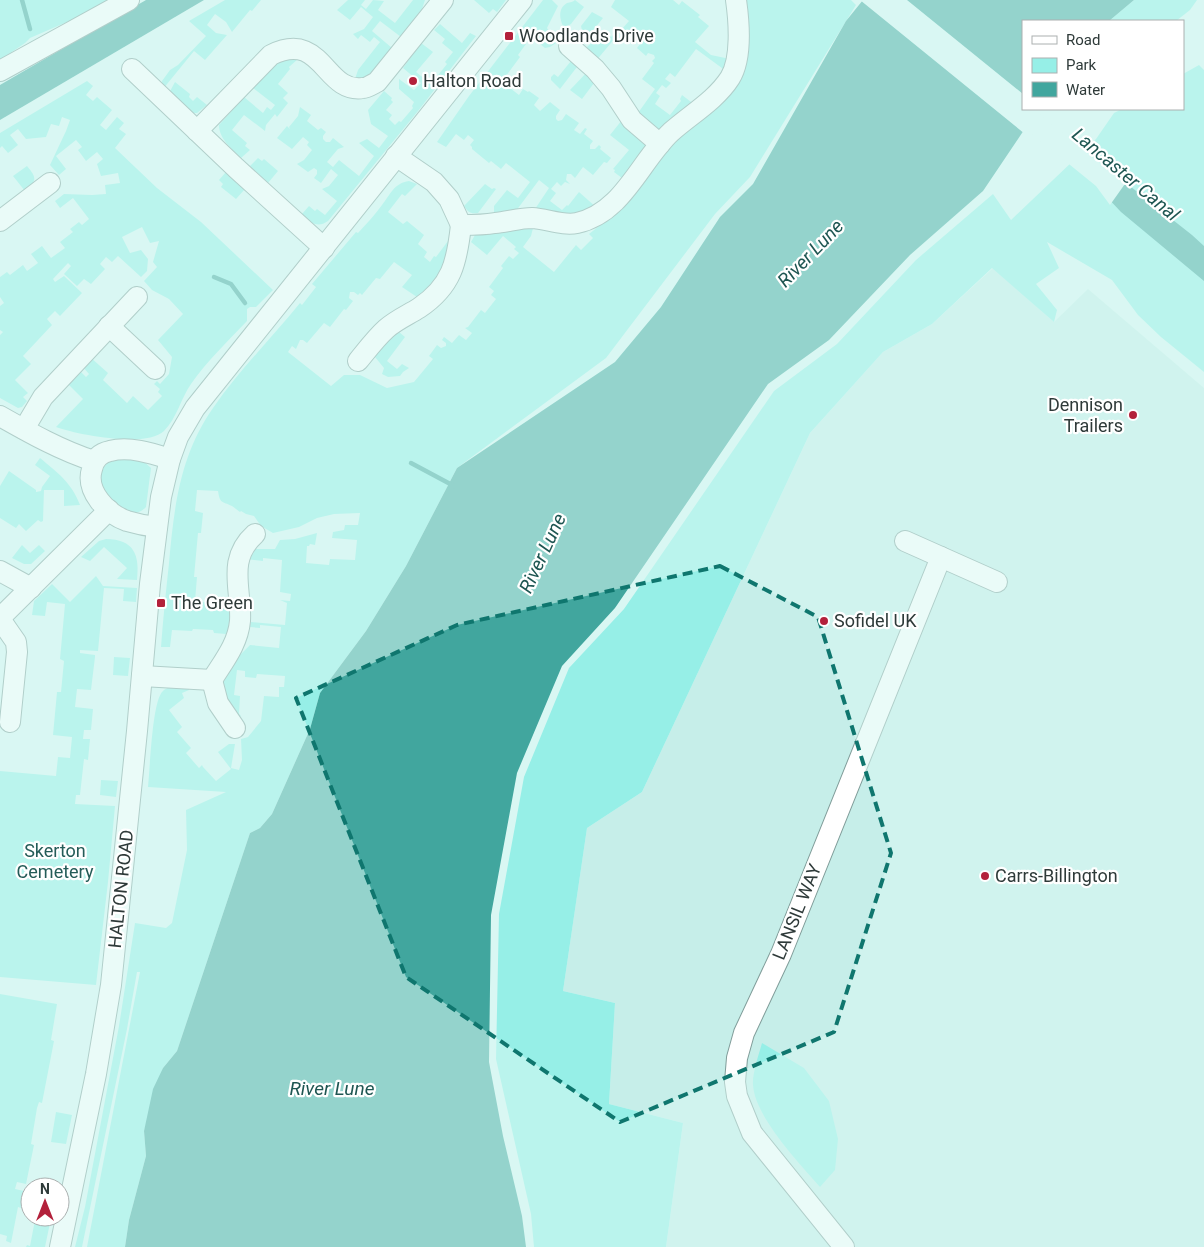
<svg xmlns="http://www.w3.org/2000/svg" width="1204" height="1247" font-family="Roboto,sans-serif">
  <rect width="100%" height="100%" fill="#d9f7f3"/>
  <!-- built -->
  <polygon fill="#c6eee9" points="993,268 1054,322 1088,289 1204,388 1204,1247 666,1247 683,1123 609,1104 615,1003 563,991 587,828 642,792 810,433 883,352 932,324"/>
  <!-- green -->
  <g fill="#96efe7">
    <polygon points="0,0 110,0 76,18 30,38 25,43 0,60"/>
    <polygon points="225,0 261,0 252,11 250,10 232,32 226,22 215,14 207,25 216,33 227,35 205,60 194,51 163,89 162,81 170,70 178,65 206,36 189,21"/>
    <path d="M348,0H365L361,5L366,9L373,0L384,1L378,10L395,23L413,0H425L422,9L401,37L380,21L372,31L392,48C382,61 373,78 355,79L358,70L380,42L374,37L370,42L361,35L358,39L353,34L364,29L373,17L361,7L350,20L337,10Z"/>
    <polygon points="474,0 506,0 497,12 493,9 489,13"/>
    <polygon points="543,0 552,0 558,6 547,28 556,43 550,47 545,48 529,35 524,42 526,44 518,55 520,57 506,76 514,82 510,88 519,95 523,89 528,92 529,91 539,98 534,105 540,111 550,102 560,110 556,116 556,119 558,121 562,120 566,114 579,123 574,130 580,134 585,128 587,129 584,134 593,141 590,145 590,149 595,149 599,145 601,147 600,149 611,158 607,163 604,162 593,175 583,167 575,178 571,174 567,174 566,180 570,184 565,182 561,186 557,182 551,189 556,193 550,201 562,210 567,205 568,206 579,192 597,208 581,215 533,212 549,188 539,180 513,215 502,216 501,212 494,212 494,206 507,190 518,198 530,182 506,163 501,169 491,161 489,163 472,149 472,147 470,145 474,140 468,135 464,140 456,134 446,147 437,142 469,96"/>
    <path d="M575,0L584,7L571,24L564,28C560,20 557,9 567,3C570,2 573,2 575,0Z"/>
    <polygon points="615,0 673,0 679,5 682,1 700,15 698,17 709,26 695,42 711,55 730,59 726,71 696,49 675,77 670,73 665,79 671,83 666,88 662,85 656,93 660,96 655,104 670,115 681,101 680,99 682,95 695,105 659,133 638,113 655,89 642,79 654,63 652,61 655,58 654,55 648,53 646,56 637,48 640,44 638,42 641,37 636,33 633,37 622,29 629,21 611,7"/>
    <path d="M743,0H851L856,5L750,177L715,214L606,358L457,468L406,566L366,631L320,693L310,729L272,814L260,828L250,833L177,1051L163,1068L144,1131L146,1156L129,1220L125,1247H87L140,972H137L127,1029L82,1247H75L85,1207L119,1026L135,923L166,928L172,923L187,850L186,810L226,792L148,787C150,770 152,700 163,691C169,685 181,687 189,688V690L182,693L184,698L169,710L182,727L177,732L191,748L186,753L199,768L202,765L203,767L216,781L231,769L218,752L229,744H235L231,768L239,770L242,760L241,739L248,737L261,721L264,696L279,697V687H284L285,676L257,674L256,678L245,677V671L237,670L234,695L240,696L239,714L241,716L236,718L219,682L240,645L245,643L241,654L250,645L279,648L281,627L260,625V628L250,627L251,622L285,625L287,603L280,600L290,601L291,594L280,592L282,560L263,558V561L246,559L253,549H275L280,540L295,539L317,533L315,545L310,544L309,546H307L306,563L329,565L330,559L355,560L357,540L332,538L333,532L344,530L345,525H358L360,513L334,514L317,518L299,527L273,533L261,526L254,516L246,514L241,511L240,512C237,510 235,508 232,506C222,501 220,504 218,491L197,490L195,511L203,513L201,533H198L194,577H197L195,601L233,606L232,620L224,642L226,634L214,633L213,630L193,629L192,631L172,630L170,647H161C163,619 166,591 169,563C174,507 180,455 213,408C240,369 271,339 300,303L302,305L316,287L312,284L356,232L358,233C366,224 375,215 382,205C390,195 394,183 409,181L417,184L405,196L402,194L388,212L403,224L407,221L424,235L418,244L427,252L424,257L430,262L434,256L436,257L448,241L446,256L448,266L420,299L402,287L412,275L394,262L380,279L376,278L362,295L360,293L358,295L354,292H350L349,298L353,301L346,310L344,309L330,327L324,323L307,343L303,340H300L296,349L292,346L288,352L331,386L344,375H360L387,388L414,382L433,359L429,356L437,345L441,348L446,346V343L442,340L444,337L452,343L459,335L466,340L472,333L465,328L468,327L481,310L485,313L496,299L491,295L494,291L489,287L503,268L501,266L509,256L513,259L519,253L514,249L516,247L503,236L487,255L471,242L475,235L502,228H533L531,236L523,247L554,272L576,245L581,250L593,238L589,234L613,215L667,146L722,100Z"/>
    <polygon points="1134,0 1197,0 1190,10 1176,21 1109,21"/>
    <polygon points="592,12 603,18 591,33 583,35 581,26"/>
    <path d="M440,24L462,43L470,33L476,36L418,111L328,221C317,229 310,222 302,214L309,206L315,211L317,209L325,215L337,201L322,189L329,186L338,175L331,169L321,183L314,178L317,174V170L314,168L308,172L297,164L304,160L312,150L307,145L309,142L303,137L292,149L277,138L287,126L290,129L289,127L298,116L300,107L311,115L307,121L318,130L321,128L326,132L323,136V139L326,142H330L333,138L344,147L338,149L327,162L333,167L339,160L359,176L374,156L359,143L367,139L379,148L388,136L371,124L368,110L384,91L392,98L391,100L393,102L386,110L392,115L389,119L395,125L399,121L401,122L413,108L412,106L414,102L399,89V79L414,90L421,83L403,68L421,43L433,52L416,72L431,84L447,64L445,62L453,52L442,43L445,39L434,30Z"/>
    <polygon points="605,33 611,37 613,35 616,37 595,62 583,50"/>
    <path d="M298,59L289,67L290,69L278,84L288,93L283,98L288,103L277,117L275,114L266,125L265,131L244,115L232,130L247,143L245,146L250,150L241,158C232,149 219,139 219,125L244,97L263,113L267,107L271,110L275,105L253,88L280,60Z"/>
    <polygon points="571,61 580,63 560,89 551,80 551,77 554,74 558,77"/>
    <polygon points="1199,65 1204,70 1204,372 1161,337 1138,315 1112,280 1047,242 1059,268 1036,284 1057,310 1054,322 992,268 932,324 883,352 810,433 642,792 587,828 563,991 615,1003 609,1104 683,1123 666,1247 534,1247 531,1214 496,1059 499,914 524,777 569,668 624,609 774,391 837,344 916,260 993,194 1011,220 1096,139 1114,113 1122,109 1183,109 1183,74"/>
    <polygon points="588,71 597,79 582,99 570,90"/>
    <path d="M87,81L93,86L86,95L93,101L97,97L112,110L100,125L106,130L117,117L124,123L119,129L126,134L115,148L157,188L201,222L273,290L256,307H250L247,309V321C228,341 207,361 191,384C181,398 177,418 164,431C147,448 78,435 56,427L83,399L67,383L79,370L86,377L89,374L82,366L90,357L108,373L103,380L127,403L133,396L148,410L162,396L158,392L160,389L154,384L157,381L160,384L169,374L172,357L158,340L183,314L169,299L152,290L144,281L157,267L153,262L159,241L150,243L142,227L122,237L130,253L141,250L148,259L147,271L141,277L118,256L112,262L106,257L100,264L105,269L91,284L84,279L77,286L64,274L71,266L68,263L53,279L55,282L64,276L82,293L60,316L55,311L47,319L52,325L23,356L31,364L15,380L28,393L23,397L27,401L22,407L18,408L0,398V335L3,332L0,330V306L4,303L0,297V277L7,272L10,275L23,265L27,271L38,263L31,254L42,246L51,258L65,248L60,242L73,232L70,229L79,222L82,225L89,219L73,198L60,208L55,201L64,194L92,195L106,194L105,185L120,183L118,173L101,176L97,164L103,159L97,152L86,161L78,150L82,147L76,140L56,156L66,169L59,175L50,165L66,131L70,120L62,117L59,126L51,124L46,137L26,139L18,129L10,135L18,145L8,153L2,146L0,148V133Z"/>
    <polygon points="175,82 190,94 189,97 193,101 197,97 207,105 197,113 191,113 169,93"/>
    <polygon points="622,120 649,141 626,181 614,172 615,170 613,169 629,150 610,135"/>
    <polygon points="258,158 262,161 264,159 278,171 268,183 250,166"/>
    <path d="M27,166C37,178 37,181 25,191L13,176Z"/>
    <polygon points="226,172 245,189 236,199 221,187 223,184 219,180"/>
    <path d="M485,184L492,189L494,188L496,189L478,213C470,214 468,212 464,206Z"/>
    <polygon points="399,332 405,337 387,361 397,369 402,364 409,368 403,372 400,376 388,377 382,374 384,368 375,357 375,348"/>
    <path d="M40,458C57,472 72,483 80,505L64,506V490H44L43,521L41,522L38,520L26,531L19,524L16,528L0,518V486L9,471L36,490V492L41,491L42,487L50,476L35,465Z"/>
    <path d="M119,459H141L151,468L146,507C129,525 108,497 99,483L101,471L108,462Z"/>
    <path d="M106,539C134,539 140,555 137,580L117,579L127,568L104,547L90,561L81,557L99,541Z"/>
    <polygon points="22,545 30,553 39,545 45,551 31,564 24,564 12,558"/>
    <polygon points="96,576 103,586 137,588 136,602 123,601 124,589 104,588 98,651 80,650 80,653 95,655 95,657 91,690 77,689 75,707 93,709 91,730 84,730 83,739 90,739 88,760 84,759 80,795 76,795 75,804 115,806 108,882 96,985 0,977 0,771 56,776 58,757 70,758 72,737 53,735 57,692 61,692 64,661 60,659 65,604 47,602 45,616 32,615 34,601 52,584 70,602"/>
    <polygon points="114,657 130,658 128,676 113,675"/>
    <polygon points="101,780 118,781 116,797 100,795"/>
    <polygon points="0,994 57,1004 51,1040 54,1041 42,1103 39,1102 37,1108 31,1144 34,1145 26,1184 17,1182 15,1189 24,1191 21,1208 18,1207 11,1243 6,1241 7,1236 0,1234"/>
    <path d="M762,1043L804,1068L829,1101L838,1139L835,1170L820,1187C799,1163 755,1117 753,1085C752,1074 759,1054 762,1043Z"/>
    <polygon points="56,1112 72,1115 66,1144 51,1142"/>
    <polygon points="35,1220 50,1223 45,1247 26,1247 27,1245 30,1246"/>
  </g>
  <!-- water -->
  <g fill="#41a69e">
    <polygon points="146,0 204,0 0,120 0,85"/>
    <polygon points="863,0 1134,0 1109,21 1023,21 1023,109 1035,114 1114,176 1126,183 1192,235 1204,246 1204,281 1121,212 1105,195 1097,184 1026,127 983,191 910,255 829,340 768,384 615,608 562,666 517,773 491,915 489,1062 503,1136 522,1216 526,1247 125,1247 129,1220 146,1156 144,1131 153,1089 163,1068 177,1051 250,833 260,828 272,814 310,729 320,693 366,631 406,566 457,468 615,362 661,307 720,217 753,184 846,21"/>
  </g>
  <!-- pier -->
  <polygon fill="#d9f7f3" points="860,0 907,0 1023,94 1023,109 1040,109 1038,113 1107,169 1127,181 1110,205 1096,186 1027,130 1025,134"/>
  <g fill="none" stroke-linecap="round" stroke-linejoin="round">
    <!-- stream -->
    <g stroke="#41a69e" stroke-width="4.5">
      <polyline points="22,0 30,29"/>
      <polyline points="214,277 231,284 245,303"/>
      <polyline points="411,463 454,486"/>
    </g>
    <defs>
      <g id="minor">
        <polyline points="569,46 595,69 611,88 632,120 660,144"/>
        <polyline points="132,69 236,168 324,248"/>
        <polyline points="0,71 129,0"/>
        <path d="M197,131L271,55C323,29 324,94 363,88C367,88 373,84 377,82L443,0"/>
        <polyline points="396,156 434,182 449,199 461,225"/>
        <polyline points="0,221 50,183"/>
        <path d="M461,225C472,225 484,225 495,223C507,222 520,218 532,218C547,219 563,226 577,223C623,213 640,161 671,132C690,115 716,100 730,78C742,59 739,21 736,0"/>
        <polyline points="109,326 155,369"/>
        <path d="M358,361C367,350 376,338 386,329C396,320 408,315 419,308C452,286 457,262 461,225"/>
        <path d="M0,416C30,433 62,451 94,461"/>
        <polyline points="24,429 43,397 137,297"/>
        <path d="M157,527C147,526 137,524 127,521C107,514 85,491 92,469C94,459 100,453 110,451C129,446 151,453 170,459"/>
        <polyline points="905,541 997,582"/>
        <polyline points="0,571 31,588"/>
        <polyline points="0,618 109,510"/>
        <polyline points="0,619 16,642 17,652 10,722"/>
        <path d="M142,676L212,680C223,662 238,644 240,621C242,589 226,560 255,534"/>
        <polyline points="212,680 218,703 235,728"/>
        <polyline points="60,1247 96,1074 111,985 137,731 150,584 161,497 170,459 178,437 195,408 522,0"/>
        <polyline points="844,1247 752,1133 737,1096 735,1082 737,1058 744,1033 781,954 941,557"/>
      </g>
    </defs>
    <!-- minor casing -->
    <use href="#minor" stroke="#819d9a" stroke-width="22"/>
    <!-- minor -->
    <use href="#minor" stroke="#fff" stroke-width="20"/>
  </g>
  <!-- marked area -->
  <path d="M0 0H1204V1247H0ZM720,566L818,617L891,853L834,1032L620,1122L406,977L296,698L457,625Z" fill="#d9f7f3" fill-opacity=".55" fill-rule="evenodd"/>
  <path fill="none" stroke="#0f766e" stroke-width="4" stroke-dasharray="10 6" stroke-linejoin="round" d="M720,566L818,617L891,853L834,1032L620,1122L406,977L296,698L457,625Z"/>
  <!-- markers -->
  <g fill="#b3213b" stroke="#fff" stroke-width="2">
    <rect x="504" y="31" width="10" height="10" rx="2.5"/>
    <circle cx="413" cy="81" r="5"/>
    <circle cx="1133" cy="415" r="5"/>
    <rect x="156" y="598" width="10" height="10" rx="2.5"/>
    <circle cx="824" cy="621" r="5"/>
    <circle cx="985" cy="876" r="5"/>
  </g>
  <g text-anchor="middle" stroke-width="4.5" stroke-linejoin="round" paint-order="stroke">
    <!-- poi labels -->
    <g font-size="18" fill="#2e3a39" stroke="#fff" text-anchor="start">
      <text x="519" y="42">Woodlands Drive</text>
      <text x="423" y="87">Halton Road</text>
      <text x="1123" y="411" text-anchor="end">Dennison<tspan x="1123" dy="21">Trailers</tspan></text>
      <text x="171" y="609">The Green</text>
      <text x="834" y="627">Sofidel UK</text>
      <text x="995" y="882">Carrs-Billington</text>
    </g>
    <!-- park labels -->
    <g font-size="18" fill="#245c58" stroke="#fff">
      <text x="55" y="857">Skerton<tspan x="55" dy="21">Cemetery</tspan></text>
    </g>
    <!-- street labels -->
    <g font-size="18" fill="#2e3a39" stroke="#fff">
      <text transform="translate(121 889) rotate(-84)" y="6">HALTON ROAD</text>
      <text transform="translate(797 912) rotate(-68)" y="6">LANSIL WAY</text>
    </g>
    <!-- water labels -->
    <g font-size="19" font-style="italic" fill="#1e5652" stroke="#fff">
      <text transform="translate(1126 174) rotate(40)" y="7">Lancaster Canal</text>
      <text transform="translate(810 253) rotate(-46)" y="7">River Lune</text>
      <text transform="translate(542 553) rotate(-65)" y="7">River Lune</text>
      <text x="332" y="1095">River Lune</text>
    </g>
  </g>
  <!-- legend -->
  <rect x="1022" y="20" width="162" height="90" fill="#ffffff" stroke="#abb0b0"/>
  <rect x="1032" y="36" width="25" height="8" fill="#ffffff" stroke="#abb0b0"/>
  <text x="1066" y="45" font-size="15" fill="#2e3a39">Road</text>
  <rect x="1032" y="58" width="25" height="15" fill="#96efe7" stroke="#abb0b0"/>
  <text x="1066" y="70" font-size="15" fill="#2e3a39">Park</text>
  <rect x="1032" y="82" width="25" height="15" fill="#41a69e" stroke="#abb0b0"/>
  <text x="1066" y="95" font-size="15" fill="#2e3a39">Water</text>
  <!-- north arrow -->
  <g transform="translate(45 1202)"><circle r="24" fill="#ffffff" stroke="#abb0b0"/>
  <path d="M0-4L9 19L0 12L-9 19Z" fill="#b3213b"/>
  <text y="-8" font-size="14" font-weight="bold" text-anchor="middle" fill="#2e3a39">N</text>
  </g>
</svg>
